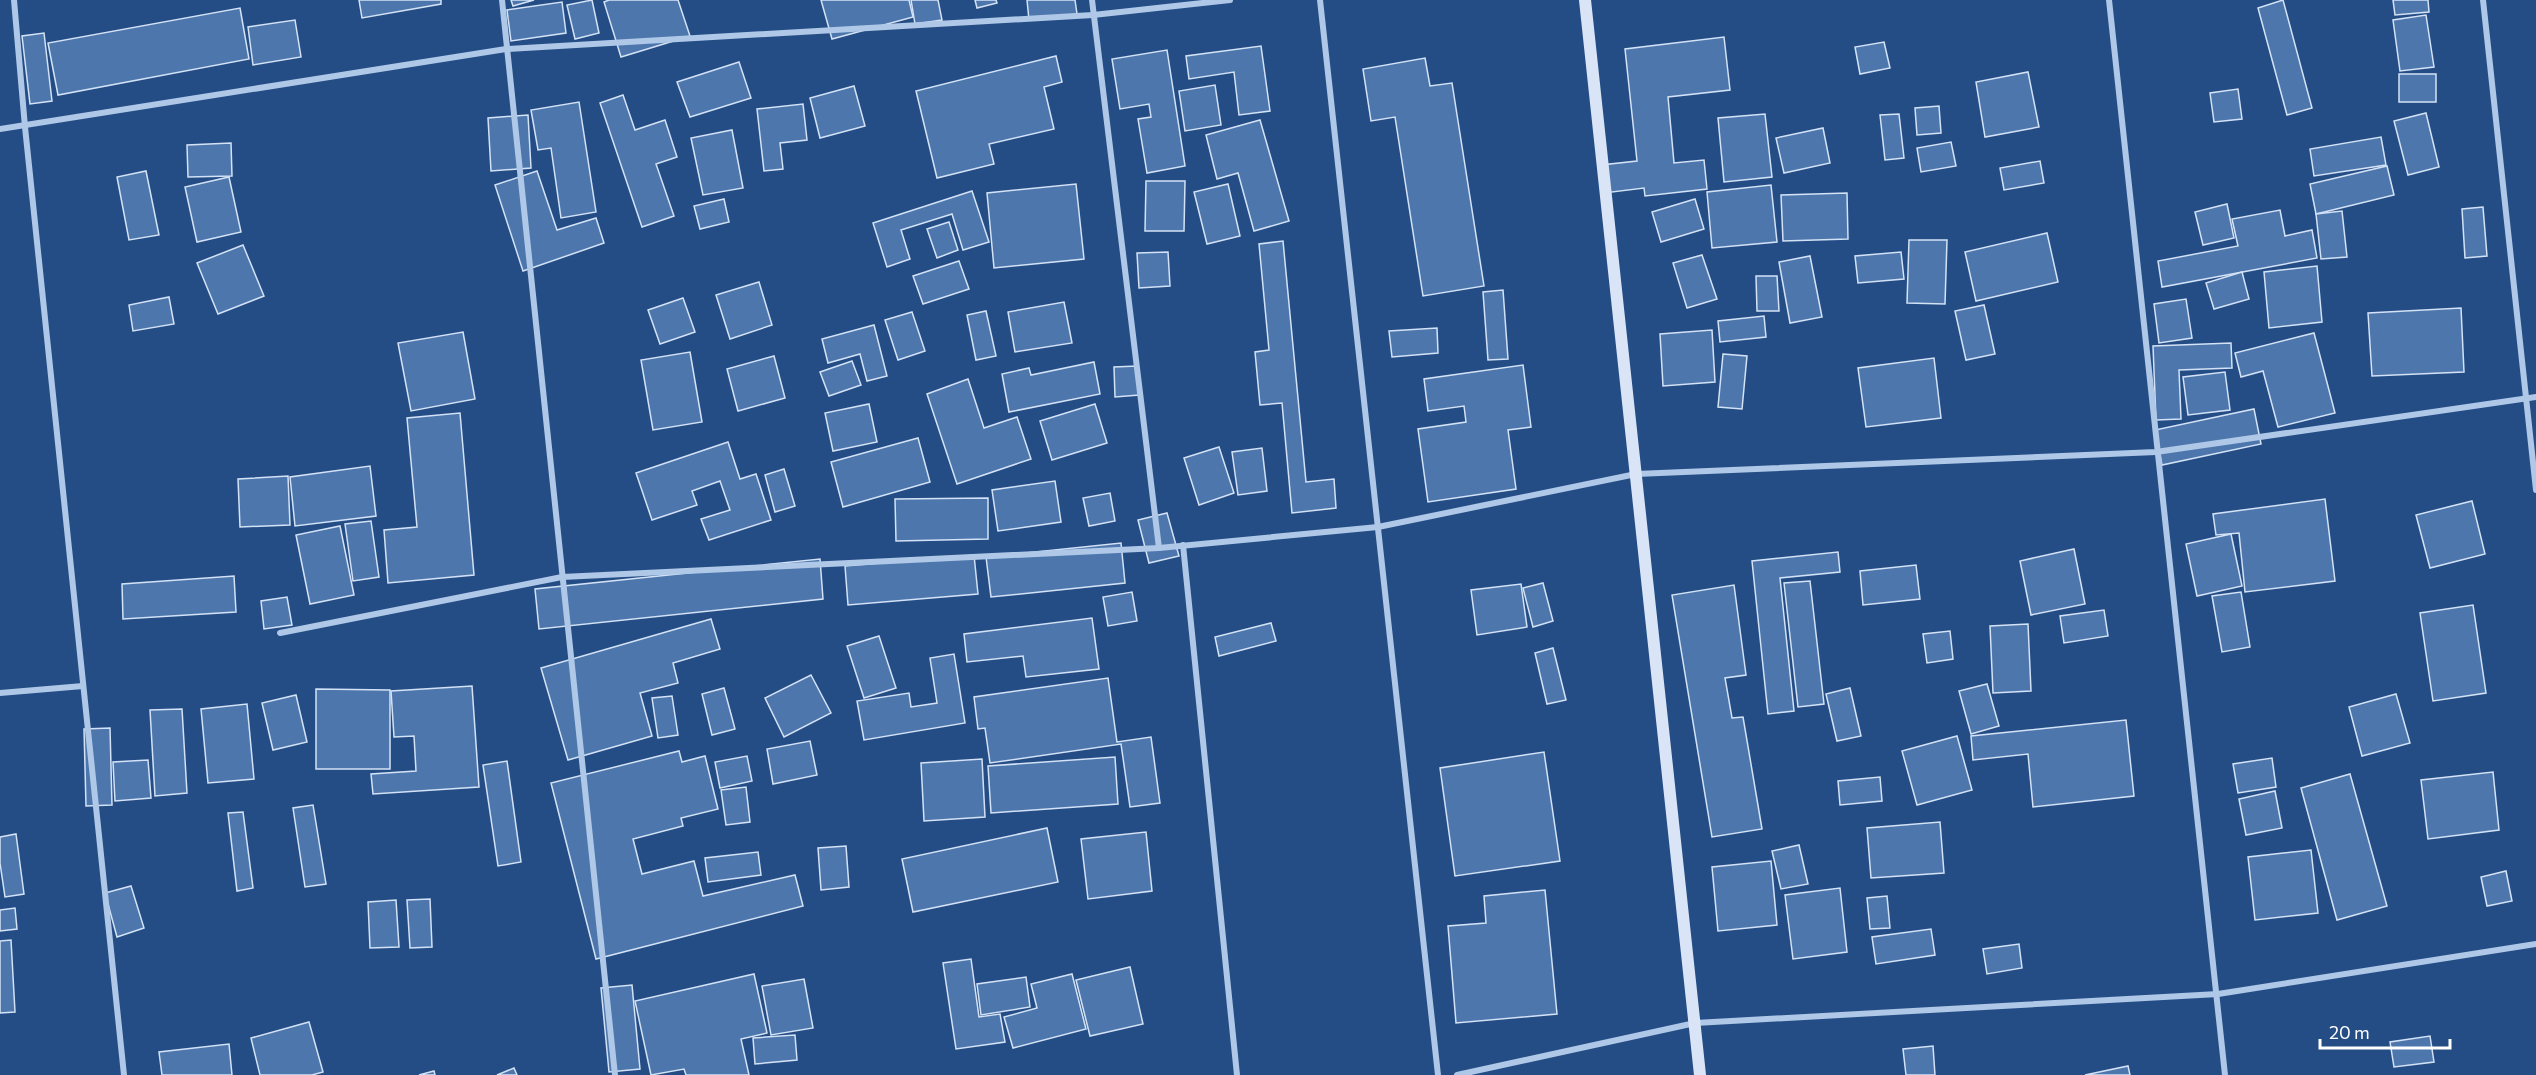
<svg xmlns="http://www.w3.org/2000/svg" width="2536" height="1075" font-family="Commissioner,sans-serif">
  <rect width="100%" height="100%" fill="#254d85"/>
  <!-- building -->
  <g fill="#4d77ac" stroke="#d3e2f6" stroke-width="1.5">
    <polygon points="359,0 441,0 441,4 362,18"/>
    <polygon points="511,0 534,0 513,6"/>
    <polygon points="592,0 599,33 575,39 567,5"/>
    <polygon points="609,0 678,0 690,36 621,57 604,2"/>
    <polygon points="821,0 909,0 913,17 832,39"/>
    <polygon points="911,0 938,0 942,20 915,24"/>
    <polygon points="975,0 996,0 997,3 977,8"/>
    <polygon points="1027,0 1075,0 1077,14 1029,20"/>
    <polygon points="2283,0 2312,108 2287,115 2258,8"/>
    <polygon points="2393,0 2428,0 2429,12 2395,15"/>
    <polygon points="562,2 566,33 511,41 507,10"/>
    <polygon points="240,8 249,59 58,95 48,43"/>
    <polygon points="2426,15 2434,67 2400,71 2393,20"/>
    <polygon points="295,20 301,57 253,65 248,27"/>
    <polygon points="44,33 52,101 30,104 22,36"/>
    <polygon points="1724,37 1730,90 1668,97 1674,163 1704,160 1707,189 1645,196 1644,188 1604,193 1601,165 1637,161 1625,49"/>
    <polygon points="1884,42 1890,68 1860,74 1855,47"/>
    <polygon points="1261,46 1270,111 1239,115 1234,72 1189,79 1186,56"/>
    <polygon points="1167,50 1185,166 1147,173 1138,119 1151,117 1149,104 1120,109 1112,59"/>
    <polygon points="1056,56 1062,82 1044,87 1054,129 989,144 994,164 937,178 916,91"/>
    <polygon points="1425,58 1430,86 1452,83 1484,286 1423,296 1395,117 1371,121 1363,69"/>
    <polygon points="739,62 751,98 690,117 677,82"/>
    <polygon points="2028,72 2039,127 1985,137 1976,82"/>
    <rect x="2399" y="74" width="37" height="28"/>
    <polygon points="1215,85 1221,125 1185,131 1179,91"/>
    <polygon points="854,86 865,126 820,138 810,98"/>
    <polygon points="2238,89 2242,119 2214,122 2210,93"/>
    <polygon points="623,95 635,130 665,120 677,157 656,164 674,216 642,227 600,103"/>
    <polygon points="579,102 596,212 561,218 551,148 538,150 531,110"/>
    <polygon points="803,104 807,140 780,143 783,169 764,171 757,109"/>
    <polygon points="1939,106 1941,133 1917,135 1915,108"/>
    <polygon points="2426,113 2439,167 2408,175 2394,121"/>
    <polygon points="1765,114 1772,177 1724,182 1718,118"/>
    <polygon points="1899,114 1904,158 1885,160 1880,115"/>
    <polygon points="528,115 531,168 491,171 488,118"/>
    <polygon points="1260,120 1289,221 1254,231 1238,173 1217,179 1206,135"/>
    <polygon points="1823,128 1830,163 1784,173 1776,138"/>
    <polygon points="732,130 743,188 703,195 691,138"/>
    <polygon points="2381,137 2386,165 2314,176 2310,149"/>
    <polygon points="1951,142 1956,166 1921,172 1917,148"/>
    <polygon points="231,143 232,176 188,177 187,145"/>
    <polygon points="2040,161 2044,183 2004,190 2000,168"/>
    <polygon points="2387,166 2394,195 2316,214 2310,184"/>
    <polygon points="146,171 159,235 129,240 117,177"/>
    <polygon points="537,171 557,230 596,218 604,243 523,271 495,185"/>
    <polygon points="229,177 241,232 197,242 185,187"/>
    <polygon points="1146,181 1185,181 1184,231 1145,231"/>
    <polygon points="1076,184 1084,259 994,268 987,193"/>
    <polygon points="1228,184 1240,236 1207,244 1194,192"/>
    <polygon points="1771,185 1777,242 1712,248 1707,192"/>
    <polygon points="972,191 989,242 963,250 952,214 901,230 910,259 887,267 873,223"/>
    <polygon points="1847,193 1848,239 1783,241 1781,195"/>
    <polygon points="724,199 729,222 700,229 694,206"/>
    <polygon points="1695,199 1704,229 1661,242 1652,212"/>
    <polygon points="2227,204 2234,238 2203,245 2195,212"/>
    <polygon points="2483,207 2487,256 2465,258 2462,209"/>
    <polygon points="2280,210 2285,236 2312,230 2317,258 2162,287 2158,261 2238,246 2232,219"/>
    <polygon points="2342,211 2347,257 2321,259 2316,214"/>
    <polygon points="949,222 958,250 937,258 927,229"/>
    <polygon points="2047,233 2058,282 1976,301 1965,252"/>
    <polygon points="1909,240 1947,240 1945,304 1907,303"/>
    <polygon points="1283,241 1306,482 1334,479 1336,508 1292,513 1282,403 1260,405 1255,352 1269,350 1259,244"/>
    <polygon points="243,245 264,296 218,314 197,263"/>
    <polygon points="1168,252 1170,286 1139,288 1137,253"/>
    <polygon points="1901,252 1904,279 1858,283 1855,256"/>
    <polygon points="1702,255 1717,299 1687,308 1673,263"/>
    <polygon points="1810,256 1822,317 1790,323 1779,262"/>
    <polygon points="959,261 969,289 923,304 913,276"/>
    <polygon points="2317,266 2322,322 2269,328 2264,272"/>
    <polygon points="2242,272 2249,299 2214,309 2206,283"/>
    <polygon points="1756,276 1777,276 1779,311 1757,311"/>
    <polygon points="759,282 772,325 730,339 716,295"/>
    <polygon points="1503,290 1508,359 1488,360 1483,292"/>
    <polygon points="169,297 174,324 133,331 129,305"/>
    <polygon points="683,298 695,332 660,344 648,310"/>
    <polygon points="2186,299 2192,338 2159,343 2154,304"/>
    <polygon points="1064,302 1072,343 1015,352 1008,312"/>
    <polygon points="1984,305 1995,354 1966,360 1955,311"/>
    <polygon points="2461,308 2464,372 2372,376 2368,313"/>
    <polygon points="986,311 996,356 976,360 967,315"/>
    <polygon points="912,312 925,351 898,360 885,320"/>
    <polygon points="1764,316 1766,337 1720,342 1718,321"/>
    <polygon points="874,325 887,376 867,381 860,354 828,363 822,339"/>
    <polygon points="1437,328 1438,353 1392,357 1389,331"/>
    <polygon points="1712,330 1715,382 1663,386 1660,334"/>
    <polygon points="463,332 475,399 411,411 398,343"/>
    <polygon points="2314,333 2335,413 2278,427 2263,371 2241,377 2235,353"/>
    <polygon points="2231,343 2232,368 2179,370 2181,419 2156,420 2153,346"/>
    <polygon points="690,352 702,422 653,430 641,360"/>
    <polygon points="1723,354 1747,356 1742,409 1718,407"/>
    <polygon points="774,356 785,398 738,411 727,369"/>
    <polygon points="1934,358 1941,418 1866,427 1858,368"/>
    <polygon points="852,361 861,385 829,396 820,372"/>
    <polygon points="1094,362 1100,394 1009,412 1002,374 1029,368 1031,375"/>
    <polygon points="1523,365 1531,427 1508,430 1516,489 1428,502 1418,429 1466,422 1464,406 1428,411 1424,379"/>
    <polygon points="1137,366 1139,395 1115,397 1114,367"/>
    <polygon points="2225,372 2230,410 2188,415 2183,377"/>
    <polygon points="968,379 984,428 1017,417 1031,459 957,484 927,394"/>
    <polygon points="869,404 877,442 833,451 825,413"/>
    <polygon points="1095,404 1107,443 1052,460 1040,421"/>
    <polygon points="2254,409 2261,444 2162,465 2155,430"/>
    <polygon points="460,413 474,575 388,583 384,530 417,527 407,418"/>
    <polygon points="918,438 930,482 843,507 831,462"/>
    <polygon points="728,442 740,479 756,474 771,520 709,540 701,519 730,510 720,481 692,491 697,505 652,520 636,473"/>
    <polygon points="1219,447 1234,493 1199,505 1184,458"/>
    <polygon points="1262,448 1267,491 1238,495 1232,452"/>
    <polygon points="370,466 376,516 295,526 290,477"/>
    <polygon points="784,469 795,506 775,512 765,475"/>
    <polygon points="288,476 290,525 240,527 238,479"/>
    <polygon points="1055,481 1061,522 998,531 992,490"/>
    <polygon points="1110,493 1115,521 1089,526 1083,498"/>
    <polygon points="988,498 988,539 896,541 895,499"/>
    <polygon points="2325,499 2335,581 2245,592 2239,533 2216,535 2213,514"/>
    <polygon points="2472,501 2485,554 2430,568 2416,515"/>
    <polygon points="1167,513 1179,556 1149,563 1138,520"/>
    <polygon points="371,521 379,577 353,581 345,524"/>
    <polygon points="340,526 354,595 310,604 296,535"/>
    <polygon points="2231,534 2242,586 2197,596 2186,544"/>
    <polygon points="1121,543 1125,583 991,597 986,557"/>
    <polygon points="2074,549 2085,604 2031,615 2020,561"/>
    <polygon points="1838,552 1840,572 1780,578 1794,711 1768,714 1752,561"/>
    <polygon points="974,555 978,594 848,605 845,566"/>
    <polygon points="820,559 823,599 539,629 535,589"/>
    <polygon points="1916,565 1920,599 1863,605 1860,571"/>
    <polygon points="234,576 236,612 123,619 122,584"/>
    <polygon points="1810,581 1824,704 1798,707 1784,583"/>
    <polygon points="1543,583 1553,621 1533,627 1523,588"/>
    <polygon points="1521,584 1527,627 1477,635 1471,590"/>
    <polygon points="1734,585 1746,675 1725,678 1732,718 1743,717 1762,829 1712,837 1672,595"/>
    <polygon points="1132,592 1137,621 1108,626 1103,597"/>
    <polygon points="2241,592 2250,647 2222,652 2212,596"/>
    <polygon points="287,597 292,625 264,629 261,601"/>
    <polygon points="2473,605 2486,693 2433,701 2420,613"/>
    <polygon points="2104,610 2108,636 2064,643 2060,616"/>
    <polygon points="1092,618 1099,669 1026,677 1023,656 967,662 964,634"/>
    <polygon points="711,619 720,649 673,663 678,683 640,693 652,736 568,760 541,668"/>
    <polygon points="1271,623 1276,641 1219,656 1215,637"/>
    <polygon points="2028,624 2031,691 1993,693 1990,626"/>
    <polygon points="1950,631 1953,659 1927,663 1923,634"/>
    <polygon points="879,636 896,688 864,698 847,646"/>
    <polygon points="1553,648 1566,700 1547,704 1535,653"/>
    <polygon points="954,654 965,723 864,740 857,701 909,693 911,707 937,703 930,658"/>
    <polygon points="811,675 831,713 784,737 765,698"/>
    <polygon points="1108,678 1117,742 1151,737 1160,803 1130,807 1121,744 990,763 985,728 978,729 974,697"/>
    <polygon points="1987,684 1999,726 1971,734 1959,691"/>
    <polygon points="472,686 479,787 373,794 371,774 416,771 414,736 394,737 391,691"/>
    <polygon points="724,688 735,729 712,735 702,694"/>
    <polygon points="1850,688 1861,736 1837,741 1826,694"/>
    <polygon points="316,689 390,690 390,769 316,769"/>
    <polygon points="2396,694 2410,743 2362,756 2349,707"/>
    <polygon points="296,695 307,742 273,750 262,703"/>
    <polygon points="672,696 678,735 658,738 652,698"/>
    <polygon points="247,704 254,779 208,783 201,709"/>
    <polygon points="182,709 187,793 155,796 150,710"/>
    <polygon points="2126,720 2134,796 2033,807 2028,754 1973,760 1971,736"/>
    <polygon points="110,728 112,805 86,806 84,729"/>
    <polygon points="1957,736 1972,790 1917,805 1902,751"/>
    <polygon points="810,741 817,775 773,784 767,749"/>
    <polygon points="679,751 682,762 705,756 718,809 681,818 683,826 633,839 642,874 694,861 703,896 795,875 803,906 596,959 551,783"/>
    <polygon points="1544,752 1560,861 1455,876 1440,768"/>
    <polygon points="747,756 752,781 720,788 715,762"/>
    <polygon points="1115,757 1118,804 991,813 988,766"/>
    <polygon points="2272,758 2276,787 2238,793 2233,764"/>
    <polygon points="982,759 985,817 924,821 921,763"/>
    <polygon points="148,760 151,798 115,801 113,762"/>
    <polygon points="507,761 521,862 498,866 483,765"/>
    <polygon points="2493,772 2499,830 2428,839 2421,780"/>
    <polygon points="2350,774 2387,906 2337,920 2301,788"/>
    <polygon points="1880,777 1882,801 1840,805 1838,781"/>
    <polygon points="746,787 750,822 726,825 721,790"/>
    <polygon points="2275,791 2282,828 2246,835 2239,799"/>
    <polygon points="313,805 326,884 305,887 293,808"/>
    <polygon points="243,812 253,888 237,891 228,813"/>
    <polygon points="1940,822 1944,873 1871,878 1867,828"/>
    <polygon points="1047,828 1058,882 913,912 902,859"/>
    <polygon points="1146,832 1152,891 1088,899 1081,839"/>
    <polygon points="16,834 24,894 5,897 0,863 0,837"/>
    <polygon points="1799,845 1808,884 1781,889 1772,851"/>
    <polygon points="846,846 849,887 821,890 818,848"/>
    <polygon points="2311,850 2318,913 2255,920 2248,857"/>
    <polygon points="758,852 761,875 708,882 705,858"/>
    <polygon points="1771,861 1777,925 1718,931 1712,867"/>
    <polygon points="2506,871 2512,901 2487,906 2481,877"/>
    <polygon points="131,886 144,928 117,937 105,893"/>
    <polygon points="1840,888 1847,952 1793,959 1785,895"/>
    <polygon points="1545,890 1557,1014 1456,1023 1448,926 1486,923 1484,896"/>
    <polygon points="1887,896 1890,928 1870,929 1867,898"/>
    <polygon points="430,899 432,947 410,948 407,900"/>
    <polygon points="396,900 399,947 370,948 368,902"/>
    <polygon points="15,908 17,929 0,931 0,910"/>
    <polygon points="1931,929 1935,955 1876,964 1872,937"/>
    <polygon points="11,940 15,1012 0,1013 0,941"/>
    <polygon points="2019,944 2022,968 1987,974 1983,949"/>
    <polygon points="971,959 979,1017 1000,1014 1005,1042 956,1049 943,963"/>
    <polygon points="1130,967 1143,1024 1090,1036 1076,980"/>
    <polygon points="754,974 767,1033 741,1039 749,1075 686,1075 684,1069 651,1075 635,1001"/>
    <polygon points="1072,974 1086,1029 1013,1048 1004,1017 1037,1008 1031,984"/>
    <polygon points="1026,977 1030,1007 981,1015 977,984"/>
    <polygon points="804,979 813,1028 771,1035 762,986"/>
    <polygon points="632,985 640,1069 609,1072 601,988"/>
    <polygon points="309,1022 323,1072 312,1075 260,1075 251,1038"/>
    <polygon points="795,1035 797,1060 755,1064 753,1038"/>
    <polygon points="2430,1036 2434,1062 2394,1067 2390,1042"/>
    <polygon points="229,1044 232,1075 162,1075 159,1052"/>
    <polygon points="1933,1046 1935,1075 1906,1075 1903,1049"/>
    <polygon points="2128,1066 2130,1075 2085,1075"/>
    <polygon points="514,1068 517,1075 497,1075"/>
    <polygon points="434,1071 435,1075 419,1075"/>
  </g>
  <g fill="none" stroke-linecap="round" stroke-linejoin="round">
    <!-- street -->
    <g stroke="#afc8e8" stroke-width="6">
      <polyline points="14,0 25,127 124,1075"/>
      <polyline points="502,0 615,1075"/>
      <polyline points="1092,0 1159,548"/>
      <polyline points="1320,0 1438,1075"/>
      <polyline points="2109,0 2225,1075"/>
      <polyline points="2483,0 2536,490"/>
      <polyline points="0,129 506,49 1093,15 1230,0"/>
      <polyline points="1183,545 1237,1075"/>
      <polyline points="280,633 562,577 1159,548 1378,527 1636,474 2156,452 2536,397"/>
      <polyline points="0,693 83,686"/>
      <polyline points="1457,1075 1695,1023 2218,994 2536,944"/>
    </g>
    <!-- secondary -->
    <polyline stroke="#d9e5f7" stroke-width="12" points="1585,0 1700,1075"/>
  </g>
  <!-- scale -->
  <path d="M2320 1039v9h130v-9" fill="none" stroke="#ffffff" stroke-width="3"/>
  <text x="2329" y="1039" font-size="18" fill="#ffffff" stroke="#254d85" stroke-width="4.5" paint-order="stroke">20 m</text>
</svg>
